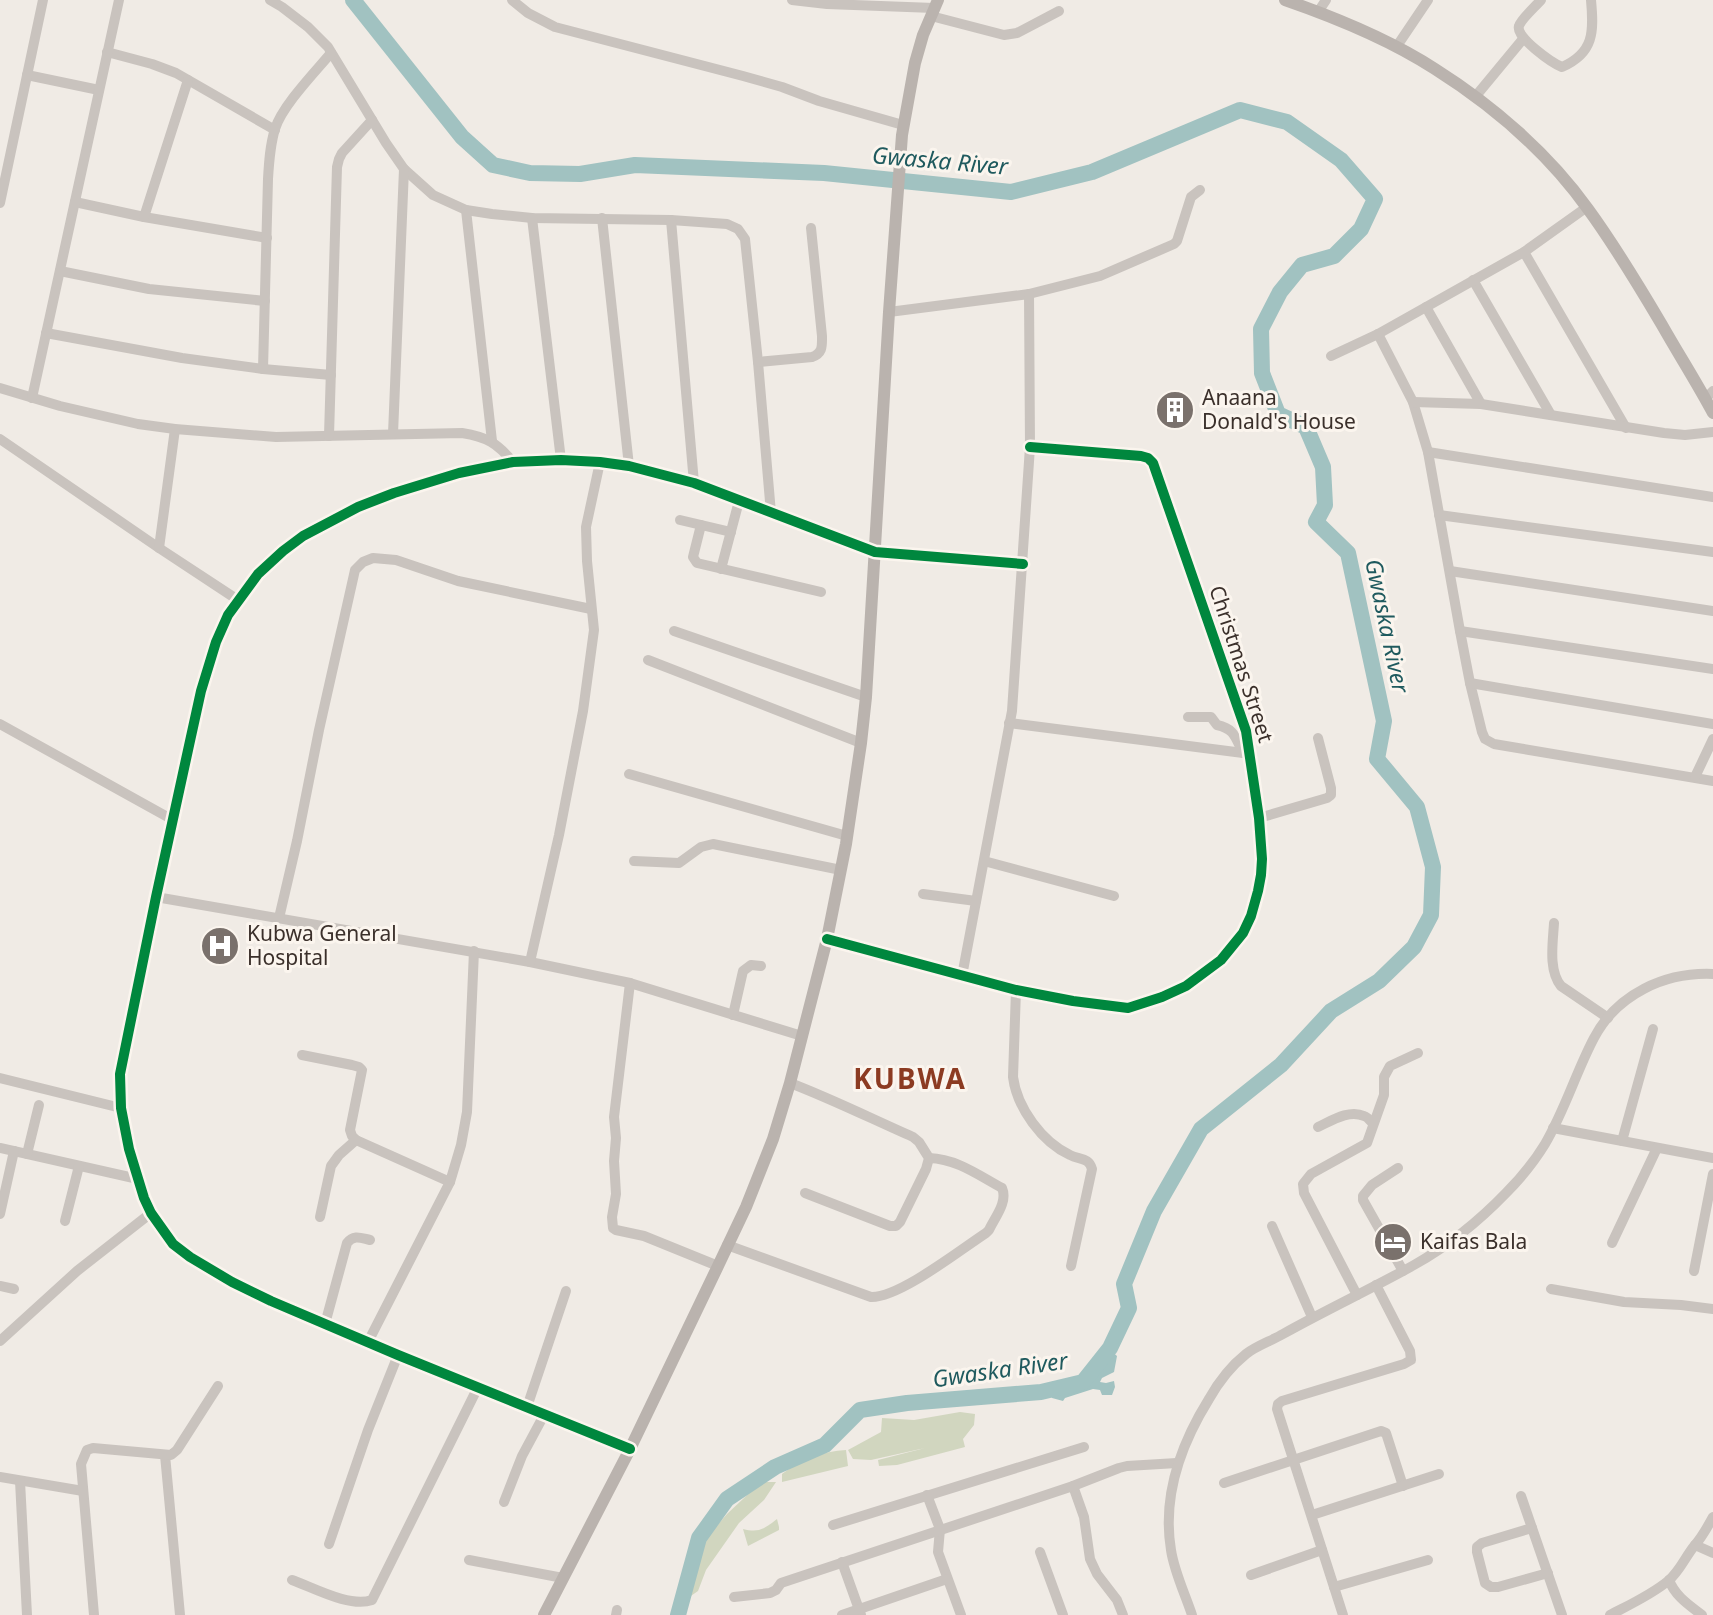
<svg xmlns="http://www.w3.org/2000/svg" width="1713" height="1615" font-family="'Noto Sans',sans-serif">
  <rect width="100%" height="100%" fill="#f0ebe5"/>
  <!-- green -->
  <g fill="#d1d6bf">
    <polygon points="960,1412 975,1414 974,1425 963,1439 965,1447 897,1465 879,1466 878,1460 925,1448 871,1460 853,1459 848,1450 881,1432 882,1418 914,1420"/>
    <path d="M846,1450L848,1466L782,1482V1474C800,1460 823,1451 846,1450Z"/>
    <polygon points="761,1482 776,1482 764,1500 739,1523 706,1570 698,1591 685,1600 701,1544 727,1514"/>
    <path d="M777,1519L779,1527V1530L748,1546L743,1529C759,1533 764,1529 777,1519Z"/>
  </g>
  <!-- water -->
  <polygon fill="#a1c2c1" points="1110,1350 1117,1356 1114,1372 1102,1378 1100,1382 1106,1383 1114,1381 1115,1387 1112,1395 1102,1395 1100,1390 1093,1389 1065,1398 1063,1401 1052,1398 1049,1392 1086,1383"/>
  <g fill="none" stroke-linecap="round" stroke-linejoin="round">
    <!-- river -->
    <polyline stroke="#a1c2c1" stroke-width="16" points="353,0 462,137 493,165 530,173 580,174 635,165 824,173 1011,192 1092,172 1240,110 1287,122 1341,160 1375,199 1361,229 1334,256 1302,265 1280,292 1261,329 1262,373 1278,414 1306,427 1323,467 1325,505 1316,522 1348,553 1384,721 1377,759 1417,807 1433,867 1431,915 1414,947 1379,981 1331,1011 1281,1065 1201,1129 1154,1211 1124,1284 1129,1308 1110,1348 1083,1382 1041,1392 907,1403 860,1410 825,1445 775,1467 727,1499 699,1538 678,1615"/>
    <!-- street -->
    <g stroke="#c9c3be" stroke-width="10">
      <polyline points="270,0 282,7 308,27 328,47 386,143 404,169 433,195 466,210 492,214 532,218 671,220 727,224 738,229 745,239 758,362 771,513"/>
      <polyline points="512,0 528,13 555,27 743,76 782,87 819,101 903,125"/>
      <polyline points="792,0 827,4 934,8"/>
      <path d="M1541,0C1536,6 1521,19 1519,26C1515,37 1552,63 1562,67C1594,53 1594,32 1591,0"/>
      <polyline points="1318,12 1326,0"/>
      <polyline points="931,16 1004,35 1017,33 1059,11"/>
      <polyline points="1397,46 1428,0"/>
      <polyline points="107,52 152,64 176,73 275,130"/>
      <polyline points="27,75 99,90"/>
      <polyline points="1475,97 1523,39"/>
      <polyline points="75,202 144,217 267,238"/>
      <polyline points="0,203 43,0"/>
      <polyline points="466,210 492,441"/>
      <polyline points="144,217 188,80"/>
      <polyline points="532,218 561,460"/>
      <polyline points="602,218 629,466"/>
      <polyline points="671,220 694,483"/>
      <polyline points="1524,252 1626,428"/>
      <polyline points="60,271 149,289 265,301"/>
      <polyline points="1473,280 1551,415"/>
      <polyline points="1426,307 1481,404"/>
      <polyline points="889,312 1029,294 1100,276 1174,244 1177,241 1191,197 1200,190"/>
      <polyline points="46,333 182,358 263,369 331,375"/>
      <polyline points="1378,334 1413,402 1428,452 1460,631 1470,683 1482,732 1485,739 1494,744 1713,781"/>
      <polyline points="1331,356 1378,334 1524,252 1587,207"/>
      <path d="M758,362L812,357C823,353 822,346 822,336L811,228"/>
      <path d="M263,369L268,179C269,162 270,145 275,129C282,106 315,72 331,53"/>
      <path d="M0,388L60,406L138,424L175,429L276,437L462,433C487,437 497,443 513,462"/>
      <polyline points="32,398 119,0"/>
      <polyline points="1705,399 1713,391"/>
      <polyline points="1413,402 1481,404 1664,433 1685,435 1713,432"/>
      <polyline points="393,434 404,169"/>
      <polyline points="329,436 337,167 339,159 342,153 372,120"/>
      <polyline points="0,439 159,548 238,600"/>
      <polyline points="1428,452 1713,497"/>
      <polyline points="1439,515 1713,552"/>
      <polyline points="680,520 731,532"/>
      <polyline points="701,525 693,557 697,563 821,592"/>
      <polyline points="159,548 175,429"/>
      <polyline points="721,569 739,501"/>
      <polyline points="1450,571 1713,611"/>
      <polyline points="674,631 866,697"/>
      <polyline points="1460,631 1713,669"/>
      <polyline points="648,660 861,743"/>
      <polyline points="1470,683 1713,724"/>
      <path d="M1188,717H1211L1217,725C1235,729 1235,737 1243,753"/>
      <polyline points="1009,723 1251,754"/>
      <polyline points="0,724 173,820"/>
      <polyline points="629,774 847,836"/>
      <polyline points="1695,777 1713,739"/>
      <polyline points="1259,818 1327,798 1331,795 1331,788 1318,738"/>
      <polyline points="634,861 679,863 701,847 713,844 841,870"/>
      <polyline points="984,861 1114,896"/>
      <polyline points="923,894 976,901"/>
      <polyline points="156,897 530,962 630,983 802,1036"/>
      <polyline points="279,918 297,841 319,730 355,570 363,562 373,558 396,560 458,581 591,609"/>
      <path d="M1554,923C1553,942 1548,970 1561,986L1608,1018"/>
      <polyline points="827,939 1016,990 1073,1001 1128,1008 1162,997 1186,986 1221,960 1243,933 1251,916 1258,891 1261,875 1262,859 1259,818 1246,731 1153,463 1148,458 1141,456 1030,447"/>
      <polyline points="530,962 559,835 583,711 594,630 587,561 586,527 600,462"/>
      <polyline points="962,976 1012,711 1030,447 1029,294"/>
      <polyline points="630,983 614,1117 616,1138 614,1161 616,1194 612,1217 613,1228 616,1230 644,1236 718,1266"/>
      <path d="M1016,990L1013,1077C1017,1108 1042,1142 1070,1155C1079,1160 1089,1157 1092,1169L1071,1266"/>
      <polyline points="733,1015 743,971 751,965 761,966"/>
      <polyline points="302,1055 352,1065 359,1067 362,1070 350,1130 352,1136 356,1140 450,1182"/>
      <polyline points="0,1078 121,1108"/>
      <path d="M790,1083C832,1099 872,1119 913,1137L919,1142L929,1158L926,1169L900,1222L896,1226H890L805,1193"/>
      <path d="M1318,1127C1331,1121 1349,1109 1364,1116C1368,1117 1370,1121 1373,1123"/>
      <polyline points="1553,1128 1713,1158"/>
      <polyline points="1622,1141 1653,1029"/>
      <polyline points="0,1148 138,1179"/>
      <polyline points="27,1154 39,1105"/>
      <polyline points="1398,1168 1372,1185 1363,1196 1363,1200 1403,1271"/>
      <polyline points="0,1214 14,1151"/>
      <polyline points="320,1217 331,1166 339,1155 356,1140"/>
      <polyline points="65,1221 79,1166"/>
      <polyline points="1272,1226 1312,1317"/>
      <polyline points="1612,1243 1657,1148"/>
      <path d="M727,1245L871,1297C899,1298 960,1250 986,1233L989,1230C995,1217 1008,1202 1002,1188C978,1175 957,1159 929,1158"/>
      <polyline points="1694,1271 1713,1174"/>
      <polyline points="0,1286 14,1289"/>
      <polyline points="1551,1289 1624,1302 1681,1305 1713,1309"/>
      <polyline points="1357,1295 1304,1193 1303,1184 1311,1174 1367,1143 1384,1095 1384,1077 1390,1066 1418,1053"/>
      <path d="M325,1324L347,1243C354,1234 361,1238 370,1240"/>
      <polyline points="0,1341 77,1271 151,1213"/>
      <polyline points="368,1342 450,1182 461,1145 467,1112 474,951"/>
      <polyline points="527,1407 566,1291"/>
      <polyline points="630,1449 398,1355 271,1301 232,1282 190,1257 173,1244 151,1213 144,1198 129,1149 121,1108 120,1074 156,897 190,741 201,691 216,642 228,615 258,574 283,551 303,536 358,507 394,493 459,473 513,462 561,460 600,462 629,466 694,483 875,552 1023,564"/>
      <polyline points="165,1455 180,1615"/>
      <polyline points="0,1477 83,1491"/>
      <polyline points="20,1481 27,1615"/>
      <polyline points="1224,1483 1381,1431 1386,1433 1403,1486"/>
      <polyline points="1073,1486 1084,1517 1090,1559 1097,1574 1117,1600 1123,1615"/>
      <polyline points="927,1495 940,1529 938,1552 961,1615"/>
      <polyline points="1521,1496 1562,1615"/>
      <polyline points="504,1502 522,1456 544,1415"/>
      <polyline points="1312,1515 1439,1474"/>
      <polyline points="833,1525 1084,1447"/>
      <polyline points="1532,1528 1482,1543 1477,1547 1477,1552 1485,1583 1491,1587 1498,1587 1548,1573"/>
      <polyline points="329,1544 368,1430 398,1355"/>
      <polyline points="1695,1545 1713,1553"/>
      <polyline points="1040,1552 1063,1615"/>
      <polyline points="469,1560 563,1578"/>
      <polyline points="842,1562 861,1615"/>
      <polyline points="1251,1575 1322,1550"/>
      <path d="M292,1580C314,1588 350,1608 372,1600L478,1387"/>
      <path d="M1669,1580C1675,1596 1689,1605 1702,1615"/>
      <polyline points="1334,1587 1428,1560"/>
      <polyline points="734,1597 770,1593 776,1590 781,1583 1073,1486 1119,1468 1127,1466 1177,1463"/>
      <polyline points="94,1615 81,1464 87,1450 93,1448 171,1455 177,1450 218,1386"/>
      <polyline points="616,1615 617,1610"/>
      <polyline points="842,1615 947,1579"/>
      <path d="M1192,1615C1185,1594 1174,1571 1171,1550C1162,1496 1181,1444 1209,1399C1218,1383 1231,1366 1246,1354C1256,1346 1271,1341 1283,1334C1326,1310 1371,1289 1414,1265C1448,1246 1479,1221 1506,1193C1520,1179 1534,1162 1545,1144C1565,1110 1576,1072 1594,1038C1617,994 1665,972 1713,974"/>
      <polyline points="1343,1615 1277,1409 1278,1404 1282,1401 1404,1364 1411,1360 1410,1351 1376,1285"/>
      <path d="M1610,1615C1629,1605 1651,1595 1668,1581C1680,1571 1685,1557 1695,1545C1702,1537 1707,1528 1713,1517"/>
    </g>
    <!-- secondary -->
    <g stroke="#bab3ae" stroke-width="12">
      <path d="M1285,0C1337,18 1389,39 1435,69C1492,105 1548,153 1588,209C1615,246 1639,286 1662,325C1679,355 1697,383 1713,413"/>
      <polyline points="544,1615 630,1449 718,1266 746,1207 773,1139 790,1083 827,939 846,844 861,743 866,697 889,312 902,135 915,63 923,35 938,0"/>
    </g>
    <defs>
      <g id="cycleway">
        <polyline points="827,939 1016,990 1073,1001 1128,1008 1162,997 1186,986 1221,960 1243,933 1251,916 1258,891 1261,875 1262,859 1259,818 1246,731 1153,463 1148,458 1141,456 1030,447"/>
        <polyline points="630,1449 398,1355 271,1301 232,1282 190,1257 173,1244 151,1213 144,1198 129,1149 121,1108 120,1074 156,897 190,741 201,691 216,642 228,615 258,574 283,551 303,536 358,507 394,493 459,473 513,462 561,460 600,462 629,466 694,483 875,552 1023,564"/>
      </g>
    </defs>
    <!-- cycleway casing -->
    <use href="#cycleway" stroke="#fbf5ee" stroke-width="15"/>
    <!-- cycleway -->
    <use href="#cycleway" stroke="#00873e" stroke-width="10"/>
  </g>
  <!-- icons -->
  <defs>
    <symbol id="building-disc" viewBox="-11 -11 22 22"><circle r="9.5" fill="#7a716c" stroke="#fbf5ee"/><path d="M-4-6H4V6H1V3H-1V6H-4ZM-2.5-4.3h1.7v1.8h-1.7ZM.8-4.3h1.7v1.8H.8ZM-2.5-1h1.7V.8h-1.7ZM.8-1h1.7V.8H.8Z" fill="#fff"/></symbol>
    <symbol id="hospital-disc" viewBox="-11 -11 22 22"><circle r="9.5" fill="#7a716c" stroke="#fbf5ee"/><path d="M-5-5h3v3.5h4V-5h3V5h-3V1.5h-4V5h-3Z" fill="#fff"/></symbol>
    <symbol id="hotel-disc" viewBox="-11 -11 22 22"><circle r="9.5" fill="#7a716c" stroke="#fbf5ee"/><path d="M-6-4.5h1.5V1H6V5H4.5V3h-9V5H-6ZM-4 0a1.8 1.8 0 1 1 3.6 0ZM.5 0V-2.5h3Q6-2.5 6 0Z" fill="#fff"/></symbol>
  </defs>
  <g fill-rule="evenodd">
    <use href="#building-disc" x="1153" y="388" width="44" height="44"/>
    <use href="#hospital-disc" x="198" y="924" width="44" height="44"/>
    <use href="#hotel-disc" x="1371" y="1220" width="44" height="44"/>
  </g>
  <g text-anchor="middle" stroke-width="6" stroke-linejoin="round" paint-order="stroke">
    <!-- poi labels -->
    <g font-size="21" fill="#3b302b" stroke="#fbf5ee" text-anchor="start">
      <text x="1202" y="405">Anaana<tspan x="1202" dy="24">Donald's House</tspan></text>
      <text x="247" y="941">Kubwa General<tspan x="247" dy="24">Hospital</tspan></text>
      <text x="1420" y="1249">Kaifas Bala</text>
    </g>
    <!-- street labels -->
    <g font-size="21" fill="#3b302b" stroke="#fbf5ee">
      <text transform="translate(1241 664) rotate(72)" y="7">Christmas Street</text>
    </g>
    <!-- water labels -->
    <g font-size="23" font-style="italic" fill="#1f5a5e" stroke="#fbf5ee">
      <text transform="translate(940 161) rotate(5)" y="8">Gwaska River</text>
      <text transform="translate(1387 626) rotate(78)" y="8">Gwaska River</text>
      <text transform="translate(1000 1370) rotate(-8)" y="8">Gwaska River</text>
    </g>
    <!-- district labels -->
    <g font-size="28" font-weight="bold" letter-spacing="2" fill="#8c3b22" stroke="#fbf5ee">
      <text x="910" y="1089">KUBWA</text>
    </g>
  </g>
</svg>
